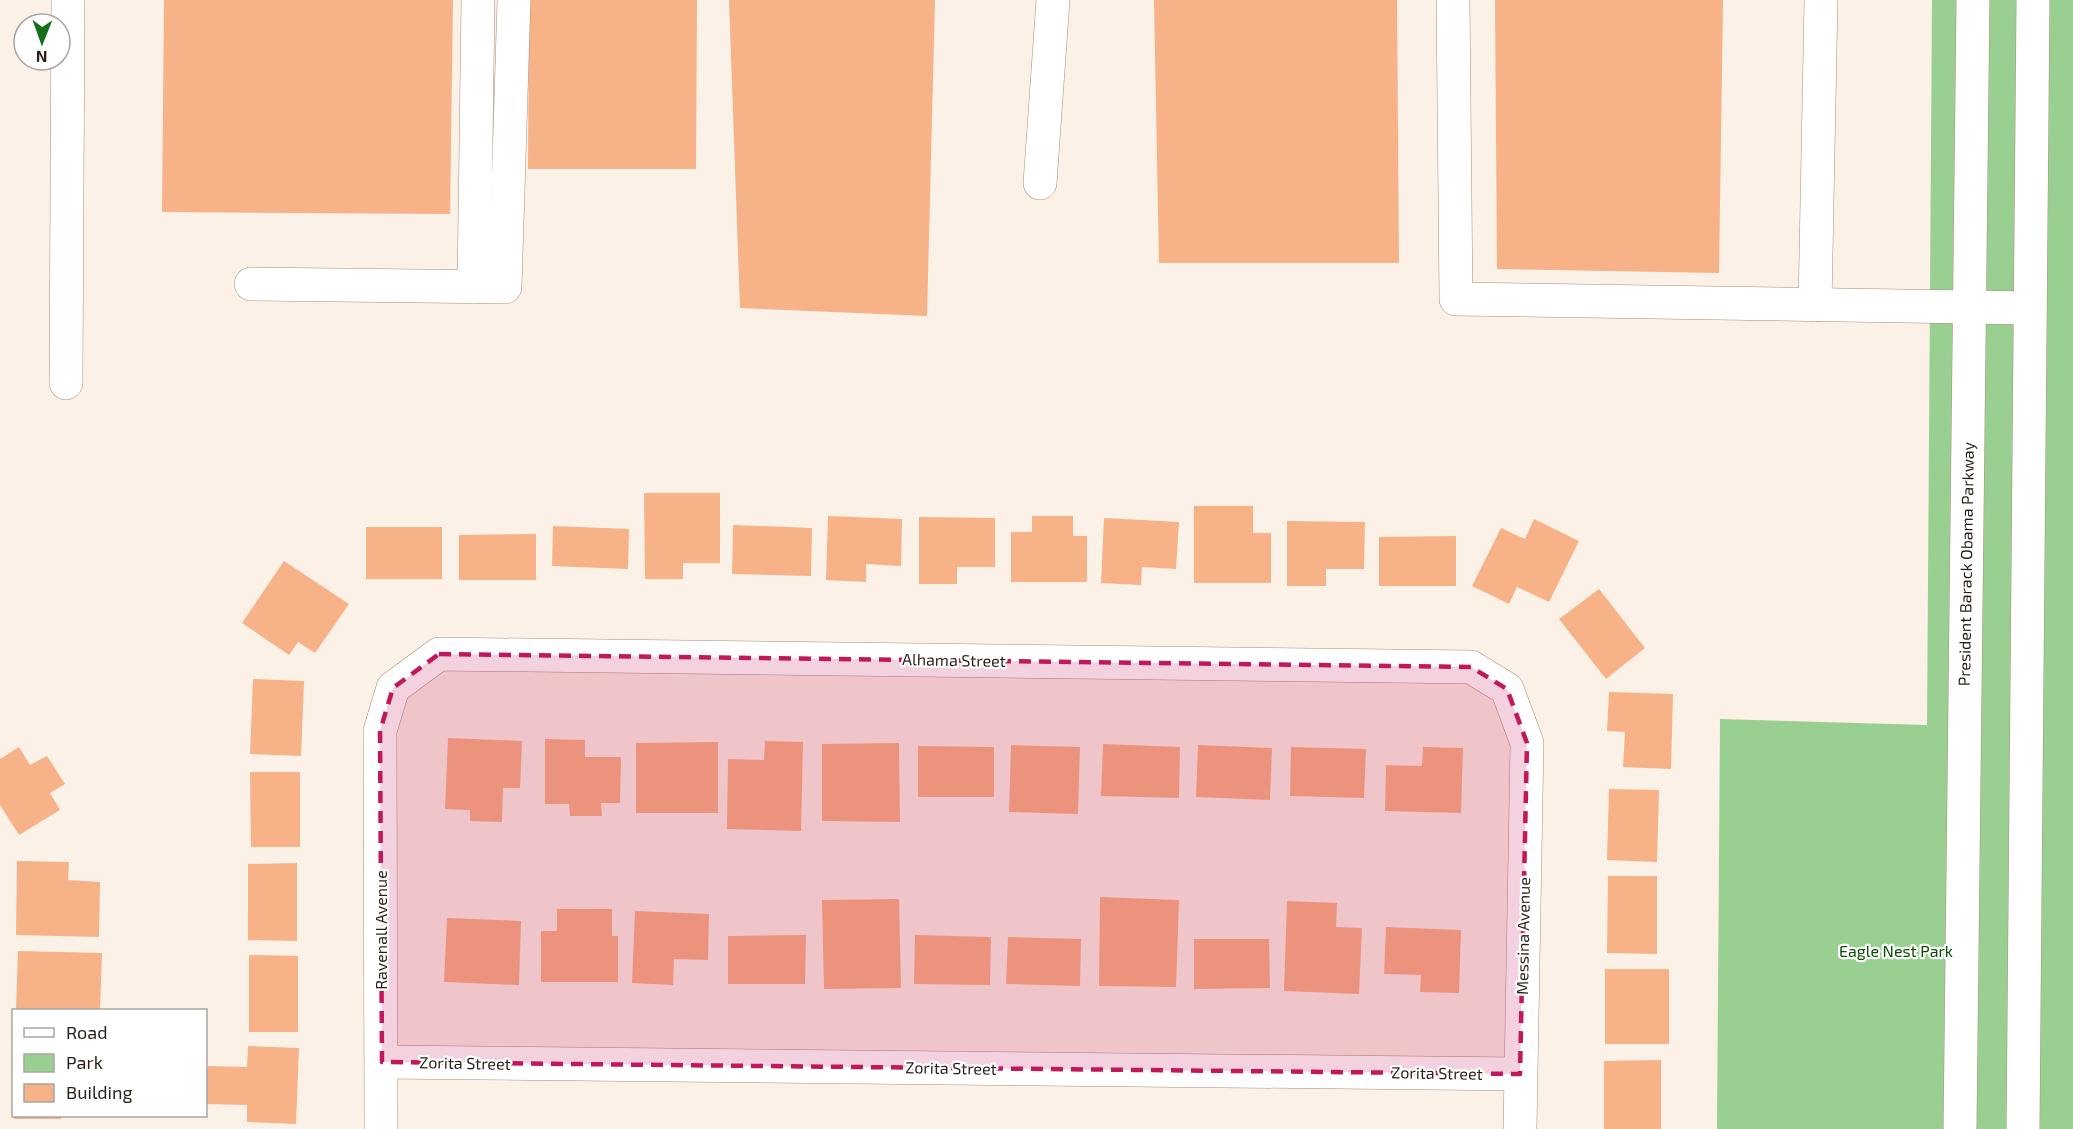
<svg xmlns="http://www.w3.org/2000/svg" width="2073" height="1129" font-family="'Exo 2',sans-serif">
  <rect width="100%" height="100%" fill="#fcf1e7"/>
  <!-- green -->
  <polygon fill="#99d092" points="1932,0 2073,0 2073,1129 1717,1129 1720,719 1927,725"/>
  <!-- building -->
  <g fill="#f7b288">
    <polygon points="164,0 453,0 450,214 162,212"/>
    <polygon points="529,0 697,0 696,169 528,169"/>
    <polygon points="729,0 935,0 927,316 740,308"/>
    <polygon points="1154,0 1397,0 1399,263 1159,263"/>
    <polygon points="1495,0 1723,0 1719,273 1497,269"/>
    <polygon points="644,493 720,493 720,563 683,563 683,579 645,579"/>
    <polygon points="1194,506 1253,506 1253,533 1271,533 1271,583 1194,583"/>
    <polygon points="828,516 902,519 901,566 866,564 866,582 826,580"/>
    <polygon points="1032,516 1073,516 1073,536 1087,536 1087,582 1011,582 1011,532 1032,532"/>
    <polygon points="919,517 995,518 995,567 957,567 957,584 919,584"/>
    <polygon points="1104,518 1179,522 1176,569 1142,567 1141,585 1101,583"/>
    <polygon points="1534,519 1579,541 1549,602 1517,587 1509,604 1472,586 1501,528 1525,539"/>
    <polygon points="1287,521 1365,522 1364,569 1326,569 1326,586 1287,586"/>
    <polygon points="733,525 812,528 811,576 732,574"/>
    <polygon points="553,526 629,529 628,569 552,566"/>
    <rect x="366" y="527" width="76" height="52"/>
    <polygon points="536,534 536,580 459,580 459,535"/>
    <polygon points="1456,536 1456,586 1379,586 1379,537"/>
    <polygon points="284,561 349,604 315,653 298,642 289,655 242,623"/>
    <polygon points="1599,589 1645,648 1606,679 1559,619"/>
    <polygon points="253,679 304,681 301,756 250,754"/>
    <polygon points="1609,692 1673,694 1671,769 1623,767 1625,732 1607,731"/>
    <polygon points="448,738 522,741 520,788 503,788 502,822 470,821 470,810 445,809"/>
    <polygon points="545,739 585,740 585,757 621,757 620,803 601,803 602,816 570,816 569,804 545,804"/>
    <polygon points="765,741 803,742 801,831 727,829 728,759 764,760"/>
    <polygon points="718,742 718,813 636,813 636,743"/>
    <polygon points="899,743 900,822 822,821 822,744"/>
    <polygon points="1103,744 1180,747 1179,798 1101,796"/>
    <polygon points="1011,745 1080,747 1078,814 1009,812"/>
    <polygon points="1198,745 1272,748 1270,800 1196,797"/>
    <polygon points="918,746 994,747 994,797 918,797"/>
    <polygon points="19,747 30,765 47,756 65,784 50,793 60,810 19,835 0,805 0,759"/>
    <polygon points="1291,747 1366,749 1364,798 1290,796"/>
    <polygon points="1423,747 1463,748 1461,813 1385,811 1386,765 1422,766"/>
    <polygon points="250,772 300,772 300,847 251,847"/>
    <polygon points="1609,789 1659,790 1657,862 1607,860"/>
    <polygon points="17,861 69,862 68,880 100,882 99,937 16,935"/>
    <polygon points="297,863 297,941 248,940 248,864"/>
    <polygon points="1608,876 1657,876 1657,954 1607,953"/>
    <polygon points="1100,897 1179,900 1176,987 1099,986"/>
    <polygon points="899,899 901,988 824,989 822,900"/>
    <polygon points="1287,901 1337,903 1336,927 1362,928 1359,994 1284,991"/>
    <polygon points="557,909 612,909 612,936 618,936 618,982 541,982 541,931 557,931"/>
    <polygon points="635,911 709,914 708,960 674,959 673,985 632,983"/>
    <polygon points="447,918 521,921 519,985 444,982"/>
    <polygon points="1386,927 1461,930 1459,993 1420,992 1421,975 1384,974"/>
    <polygon points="806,935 805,984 728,984 728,936"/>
    <polygon points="915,935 991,937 990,985 914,984"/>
    <polygon points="1008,937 1081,939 1080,986 1006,984"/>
    <polygon points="1194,939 1269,939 1270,988 1194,989"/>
    <polygon points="18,951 102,953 100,1010 16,1010"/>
    <polygon points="249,955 298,956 298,1032 249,1032"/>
    <rect x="1605" y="969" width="64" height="75"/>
    <polygon points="248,1046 299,1048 296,1124 247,1122 247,1105 206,1104 206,1066 247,1067"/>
    <polygon points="1661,1060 1661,1129 1604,1129 1604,1061"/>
    <rect x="14" y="1116" width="47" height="3"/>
  </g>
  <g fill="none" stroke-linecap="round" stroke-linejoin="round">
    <defs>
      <g id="minor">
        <polyline points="1453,0 1456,299 2030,308"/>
        <polyline points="1040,183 1053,0"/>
        <polyline points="251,284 505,287 514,0"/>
        <polyline points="474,287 478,0"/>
        <polyline points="1815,305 1821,0"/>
        <polyline points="66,383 68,0"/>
        <polyline points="382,1062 1520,1074"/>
        <polyline points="381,1129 380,731 393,688 439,654 1471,667 1507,689 1527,743 1520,1129"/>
        <polyline points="1960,1129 1973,0"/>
        <polyline points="2023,1129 2033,0"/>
      </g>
    </defs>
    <!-- minor casing -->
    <use href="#minor" stroke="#a78e77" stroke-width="34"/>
    <!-- minor -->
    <use href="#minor" stroke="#fff" stroke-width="33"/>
  </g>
  <!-- marked area -->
  <path fill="#c2185b" fill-opacity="0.2" stroke="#c2185b" stroke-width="4.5" stroke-dasharray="12 8" stroke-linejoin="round" d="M439,654L1471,667L1507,689L1527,743L1520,1074L382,1062L380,731L393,688Z"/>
  <g text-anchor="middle" stroke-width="4.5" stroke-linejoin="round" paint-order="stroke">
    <!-- street labels -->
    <g font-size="16" fill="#281e15" stroke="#fff">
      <text transform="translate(1966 564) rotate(-89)" y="6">President Barack Obama Parkway</text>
      <text transform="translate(954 660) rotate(1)" y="6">Alhama Street</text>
      <text transform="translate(381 930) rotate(-90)" y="6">Ravenall Avenue</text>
      <text transform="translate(1523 936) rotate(-89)" y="6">Messina Avenue</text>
      <text transform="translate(465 1063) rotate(1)" y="6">Zorita Street</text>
      <text transform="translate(951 1068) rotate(1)" y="6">Zorita Street</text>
      <text transform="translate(1437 1073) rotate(1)" y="6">Zorita Street</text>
    </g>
    <!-- park labels -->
    <g font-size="16" fill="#084d01" stroke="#fff">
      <text x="1896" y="957">Eagle Nest Park</text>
    </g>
  </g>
  <!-- legend -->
  <rect x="12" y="1009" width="195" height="108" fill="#ffffff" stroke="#a9a5a1" stroke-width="1.5"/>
  <rect x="24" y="1028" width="30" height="9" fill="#ffffff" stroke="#a9a5a1" stroke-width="1.5"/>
  <text x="66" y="1039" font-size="18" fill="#281e15">Road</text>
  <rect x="24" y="1054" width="30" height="18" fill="#99d092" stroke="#a9a5a1" stroke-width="1.5"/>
  <text x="66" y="1069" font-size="18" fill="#281e15">Park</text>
  <rect x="24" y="1084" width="30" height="18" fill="#f7b288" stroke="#a9a5a1" stroke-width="1.5"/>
  <text x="66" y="1099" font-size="18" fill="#281e15">Building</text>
  <!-- north arrow -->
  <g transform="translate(42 42) rotate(181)"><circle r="28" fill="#ffffff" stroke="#a9a5a1" stroke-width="1.5"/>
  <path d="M0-4.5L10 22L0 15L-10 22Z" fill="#166f1a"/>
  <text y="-9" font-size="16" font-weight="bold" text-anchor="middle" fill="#281e15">N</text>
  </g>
</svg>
